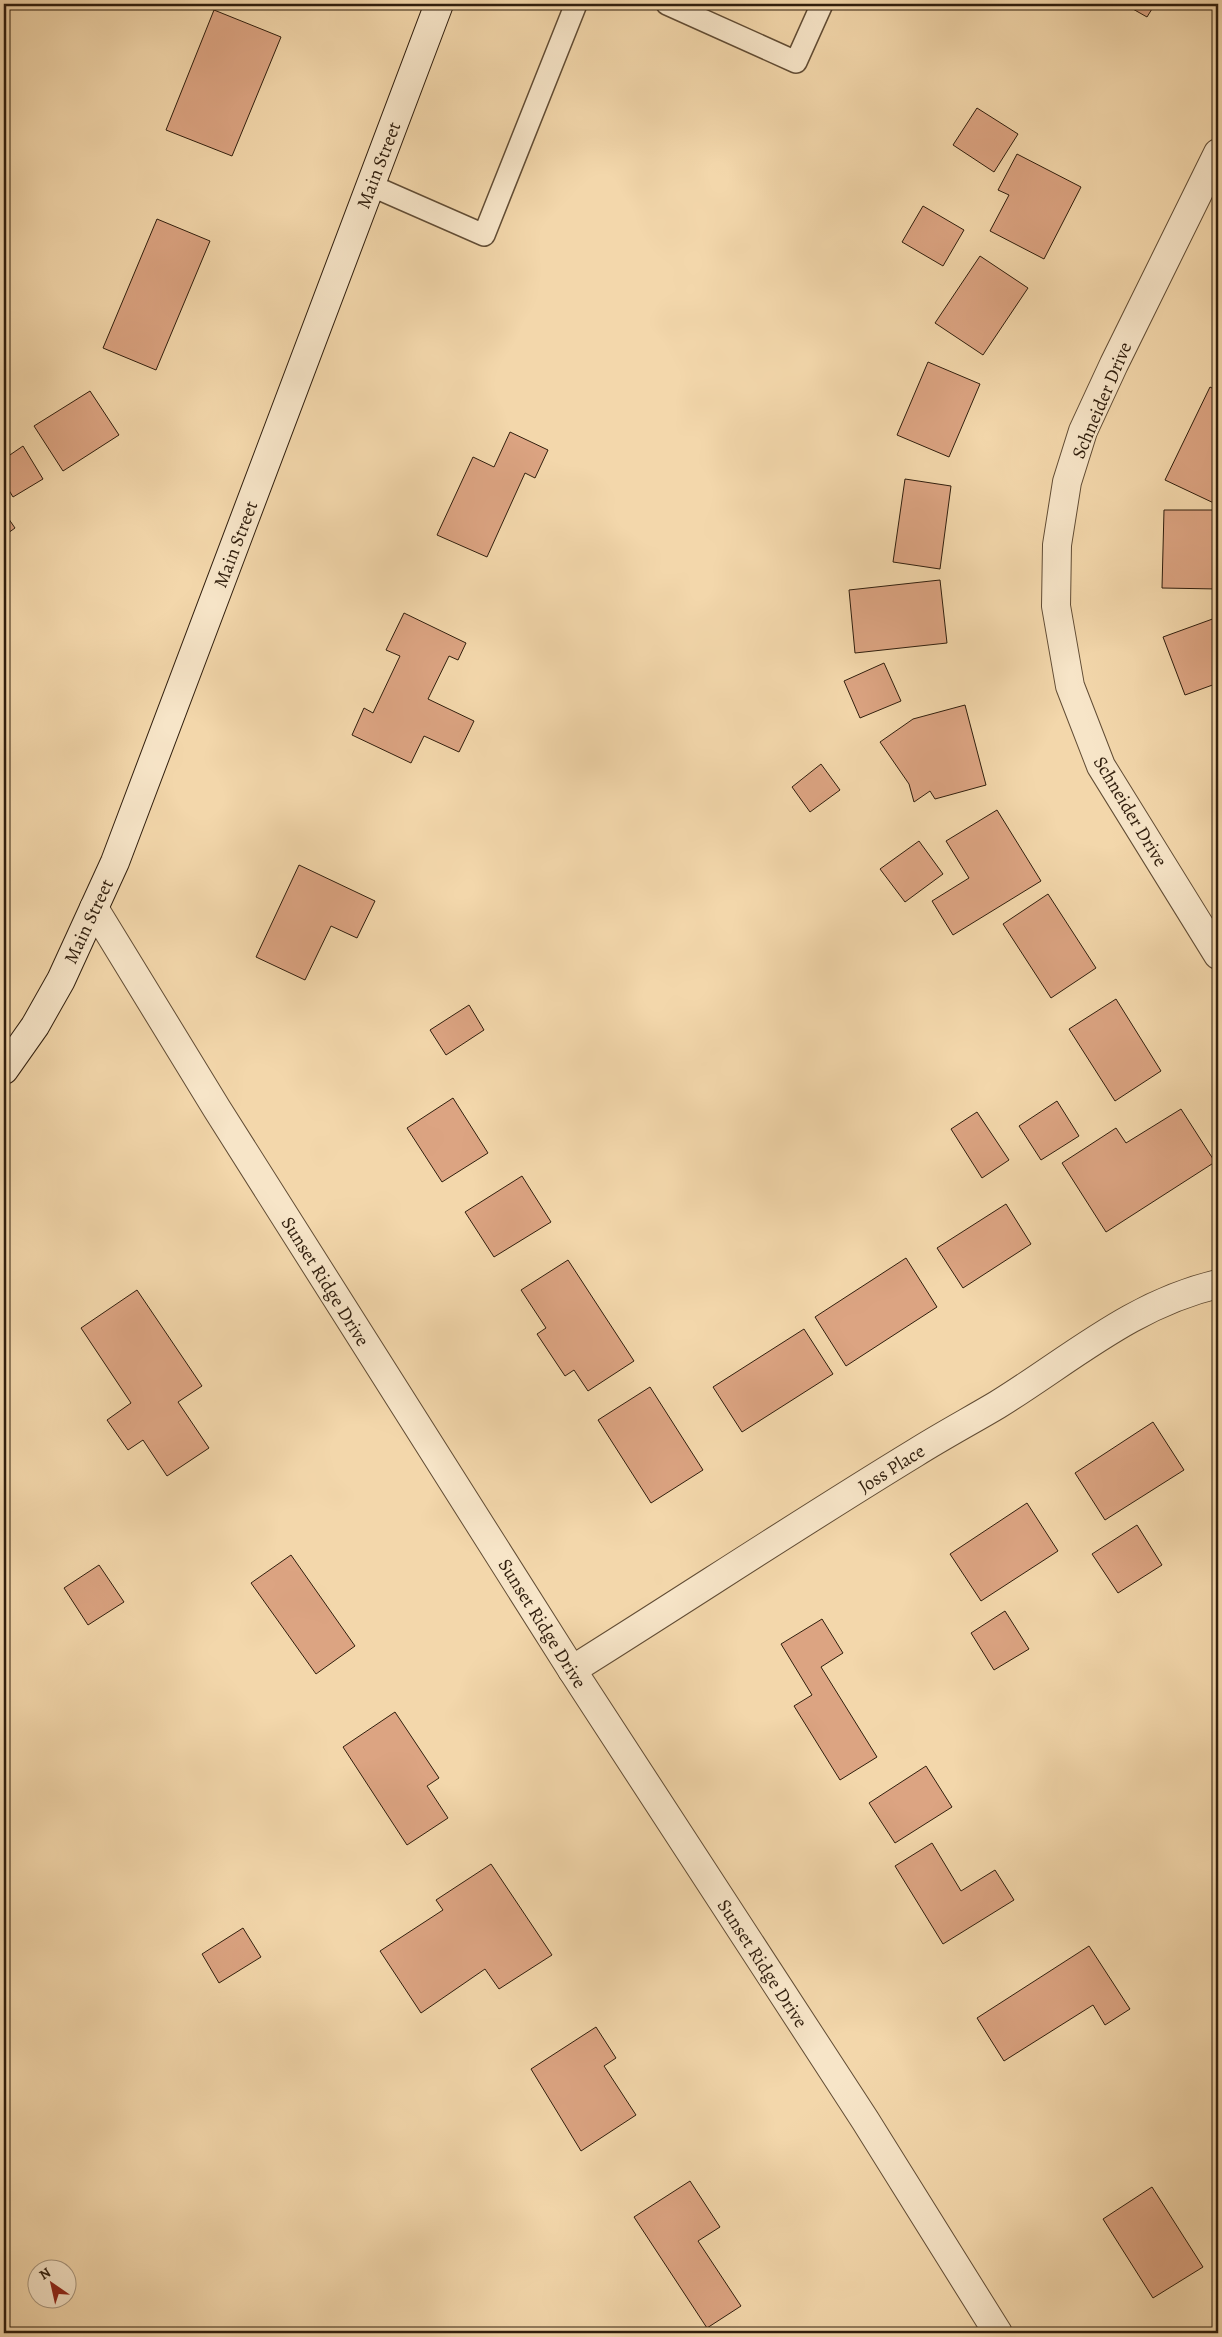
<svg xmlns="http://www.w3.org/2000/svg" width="1222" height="2337" font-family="Alegreya,serif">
  <rect width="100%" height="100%" fill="#f3d7ab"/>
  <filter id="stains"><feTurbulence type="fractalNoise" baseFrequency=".004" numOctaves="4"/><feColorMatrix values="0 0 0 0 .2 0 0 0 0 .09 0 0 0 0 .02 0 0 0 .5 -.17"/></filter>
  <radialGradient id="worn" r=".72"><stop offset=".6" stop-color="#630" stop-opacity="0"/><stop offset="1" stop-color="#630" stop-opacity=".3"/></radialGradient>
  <!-- building -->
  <g fill="#dca482" stroke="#301e0d">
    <polygon points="1124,4 1155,4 1147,17"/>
    <polygon points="214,10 281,37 232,156 166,130"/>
    <polygon points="977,108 1018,134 994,172 953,145"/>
    <polygon points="1017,154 1081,187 1044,259 990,231 1009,195 998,190"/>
    <polygon points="923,206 964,230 943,266 902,242"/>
    <polygon points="157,219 210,241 156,370 103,348"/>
    <polygon points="980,256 1028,288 983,355 935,323"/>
    <polygon points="928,362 980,384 949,457 897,435"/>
    <polygon points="1210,387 1218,391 1218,505 1165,480"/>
    <polygon points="90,391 119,435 63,471 34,426"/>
    <polygon points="510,432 548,450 535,478 525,473 487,557 437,535 473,457 494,467"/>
    <polygon points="23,446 43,479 13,497 4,482 4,459"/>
    <polygon points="905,479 951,486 940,569 893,562"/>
    <polygon points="1164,510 1218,510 1218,589 1162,588"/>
    <polygon points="4,512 15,528 4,536"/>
    <polygon points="940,580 947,643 855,653 849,590"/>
    <polygon points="404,613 466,643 458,660 449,656 428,699 474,721 459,752 424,736 411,763 352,735 364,708 373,713 400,656 386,650"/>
    <polygon points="1218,617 1218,683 1185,695 1163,637"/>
    <polygon points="884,663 901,701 860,718 844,681"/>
    <polygon points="965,705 986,785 935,799 930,791 914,802 909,784 880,742 913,719"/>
    <polygon points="821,764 840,790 810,812 792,787"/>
    <polygon points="997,810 1041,881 953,935 932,901 969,878 946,841"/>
    <polygon points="919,841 943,874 905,902 880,869"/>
    <polygon points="299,865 375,901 357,938 331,926 305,980 256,957"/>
    <polygon points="1048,894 1096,968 1051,998 1003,924"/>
    <polygon points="1116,999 1161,1071 1115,1101 1069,1029"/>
    <polygon points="469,1005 484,1030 446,1055 430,1030"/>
    <polygon points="453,1098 488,1153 442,1182 407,1128"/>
    <polygon points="1057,1101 1079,1136 1041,1160 1019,1126"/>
    <polygon points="1181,1109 1215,1162 1106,1232 1062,1163 1116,1128 1126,1143"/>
    <polygon points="977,1112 1009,1160 982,1178 951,1129"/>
    <polygon points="522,1176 551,1222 494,1257 465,1212"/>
    <polygon points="1006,1204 1031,1244 963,1288 937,1248"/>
    <polygon points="906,1258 937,1307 846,1366 815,1317"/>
    <polygon points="568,1260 634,1361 588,1391 574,1370 565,1376 537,1334 546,1328 521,1290"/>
    <polygon points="137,1290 202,1386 178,1402 209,1448 167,1476 143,1440 128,1450 107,1420 131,1403 81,1328"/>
    <polygon points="804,1329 833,1374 742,1432 713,1387"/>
    <polygon points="650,1387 703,1470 651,1503 598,1420"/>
    <polygon points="1153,1422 1184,1470 1105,1520 1075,1473"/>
    <polygon points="1027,1503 1058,1551 981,1601 950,1554"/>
    <polygon points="1137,1525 1162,1565 1118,1593 1092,1554"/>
    <polygon points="291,1555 355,1646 316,1674 251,1583"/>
    <polygon points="99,1565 124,1602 88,1625 64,1588"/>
    <polygon points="1005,1611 1029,1649 994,1670 971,1633"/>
    <polygon points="822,1619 843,1653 821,1667 877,1757 840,1780 794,1706 812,1695 781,1644"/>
    <polygon points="395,1712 439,1778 427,1786 448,1818 407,1845 343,1747"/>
    <polygon points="926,1766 952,1807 895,1843 869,1803"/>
    <polygon points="932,1843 961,1891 995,1870 1014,1900 943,1944 895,1866"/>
    <polygon points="491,1864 552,1955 499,1989 485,1969 421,2013 380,1951 443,1910 436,1900"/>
    <polygon points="243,1928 261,1957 219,1983 202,1954"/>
    <polygon points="1089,1946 1130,2009 1105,2025 1093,2005 1004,2061 977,2018"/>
    <polygon points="596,2027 616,2058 604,2066 636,2115 581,2151 531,2069"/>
    <polygon points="690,2181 720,2227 698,2241 741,2306 707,2328 634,2217"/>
    <polygon points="1152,2187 1203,2267 1153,2298 1103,2219"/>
  </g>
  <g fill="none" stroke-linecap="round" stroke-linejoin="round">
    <defs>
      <g id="service">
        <polyline points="667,4 796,62 822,4"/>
        <polyline points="370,185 484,235 576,4"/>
      </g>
      <g id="minor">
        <polyline points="1218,153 1114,364 1083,431 1067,482 1057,545 1056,606 1070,686 1101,766 1218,955"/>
        <polyline points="94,908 217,1109 572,1670 865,2120 998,2333"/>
        <path d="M572,1670C687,1598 800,1523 915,1453C942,1436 970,1421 997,1405C1070,1360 1132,1304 1218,1284"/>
      </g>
      <polyline id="secondary" points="4,1070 35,1026 61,980 115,862 439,4"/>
    </defs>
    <!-- service casing -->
    <use href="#service" stroke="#614c34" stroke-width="24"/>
    <!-- minor casing -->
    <use href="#minor" stroke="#614c34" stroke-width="30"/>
    <!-- secondary casing -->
    <use href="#secondary" stroke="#301e0d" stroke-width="30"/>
    <!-- service -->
    <use href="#service" stroke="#f7e5c8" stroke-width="21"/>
    <!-- minor -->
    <use href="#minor" stroke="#f7e5c8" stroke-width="28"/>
    <!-- secondary -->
    <use href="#secondary" stroke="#f7e5c8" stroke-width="28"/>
  </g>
  <g text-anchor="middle" stroke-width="4.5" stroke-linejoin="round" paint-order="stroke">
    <!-- street labels -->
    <g font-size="19" fill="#301e0d" stroke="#f7e5c8">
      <text transform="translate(378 165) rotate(-69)" y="7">Main Street</text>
      <text transform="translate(1101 400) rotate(-67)" y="7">Schneider Drive</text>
      <text transform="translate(235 544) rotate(-69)" y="7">Main Street</text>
      <text transform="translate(1131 811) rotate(59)" y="7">Schneider Drive</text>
      <text transform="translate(88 921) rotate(-65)" y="7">Main Street</text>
      <text transform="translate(326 1281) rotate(58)" y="7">Sunset Ridge Drive</text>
      <text transform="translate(891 1468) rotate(-32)" y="7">Joss Place</text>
      <text transform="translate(543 1623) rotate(58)" y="7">Sunset Ridge Drive</text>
      <text transform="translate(763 1963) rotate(57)" y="7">Sunset Ridge Drive</text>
    </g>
  </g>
  <!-- margin -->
  <rect width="1222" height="2337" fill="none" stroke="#f3d7ab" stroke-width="20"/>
  <rect x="5" y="5" width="1212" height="2327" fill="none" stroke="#301e0d" stroke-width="2.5"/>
  <rect x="10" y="10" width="1202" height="2317" fill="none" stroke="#301e0d"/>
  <!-- north arrow -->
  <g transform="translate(52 2284) rotate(326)"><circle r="24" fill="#f7e5c8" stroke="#a7957d"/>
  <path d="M0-4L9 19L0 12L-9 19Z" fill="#8f2418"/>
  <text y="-8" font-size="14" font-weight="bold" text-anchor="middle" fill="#301e0d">N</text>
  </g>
  <rect width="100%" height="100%" filter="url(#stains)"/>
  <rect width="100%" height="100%" fill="url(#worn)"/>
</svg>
